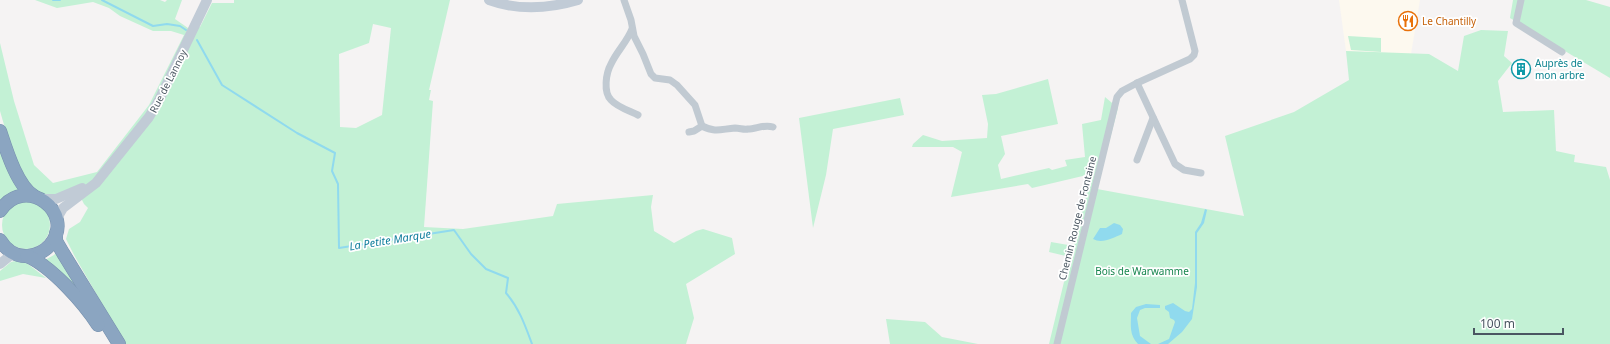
<svg xmlns="http://www.w3.org/2000/svg" width="1610" height="344" font-family="'Noto Sans',sans-serif">
  <rect width="100%" height="100%" fill="#f5f3f3"/>
  <!-- commercial -->
  <polygon fill="#fdf9ef" points="1339,0 1420,0 1411,54 1346,51"/>
  <!-- green -->
  <g fill="#c3f1d5" fill-rule="evenodd">
    <path d="M35,0H160L165,2L167,0H182L175,19L188,28L200,27L212,3H234V0H450L429,90H431L429,100L433,101L424,227L463,229L553,216L557,204L653,195L651,207L654,231L674,243L696,231L703,229L732,238L735,254L686,284L694,318L686,344H125L74,255L66,239L69,229L80,222L88,208L84,204L76,188L51,198L32,191L24,178L9,142L0,111V43L14,101L34,165L53,183L97,172L149,105L184,35L171,31H153L120,16L109,8L93,2L57,8ZM373,24L391,28L382,115L356,128L340,127L339,54L369,43Z"/>
    <polygon points="1513,0 1586,0 1610,7 1610,78 1510,18"/>
    <polygon points="1481,30 1508,31 1504,56 1512,63 1498,81 1503,112 1554,110 1556,151 1575,155 1574,162 1606,167 1610,180 1610,344 1049,344 1070,257 1049,252 1051,242 1074,246 1088,187 1087,175 1032,188 1028,184 951,197 962,152 953,147 912,147 913,144 923,135 942,141 987,138 988,124 982,95 996,94 1048,79 1058,124 1001,136 1005,154 998,165 1001,179 1049,168 1052,170 1067,166 1065,160 1085,157 1082,124 1101,120 1105,97 1118,108 1097,189 1244,216 1225,136 1294,112 1349,80 1346,51 1429,54 1458,71 1464,36"/>
    <polygon points="1348,36 1381,38 1381,52 1351,50"/>
    <polygon points="900,98 904,115 833,129 826,175 813,228 799,118"/>
    <polygon points="0,146 21,192 0,204"/>
    <circle cx="26" cy="225" r="24"/>
    <polygon points="58,250 97,316 43,261 54,255"/>
    <polygon points="19,260 24,261 46,278 23,274 0,281 0,271 11,262"/>
    <polygon points="886,319 925,322 942,337 978,344 890,344"/>
  </g>
  <!-- water -->
  <g fill="#90daee">
    <polygon points="1205,209 1207,210 1204,223 1197,233 1197,287 1192,319 1182,332 1168,344 1158,344 1169,339 1175,322 1174,320 1170,318 1169,312 1165,309 1165,306 1173,303 1185,311 1189,312 1192,309 1195,283 1195,232 1201,223"/>
    <path d="M1114,223L1120,225L1123,229L1122,234C1113,238 1102,244 1093,239L1100,228H1106Z"/>
    <path d="M1146,304L1160,305V308H1145L1140,310L1137,318L1140,336L1151,344H1138C1129,335 1131,325 1131,313L1136,307Z"/>
  </g>
  <g fill="none" stroke-linecap="round" stroke-linejoin="round">
    <!-- stream -->
    <g stroke="#90daee" stroke-width="2">
      <polyline points="53,0 60,0"/>
      <polyline points="102,0 153,26 167,24 180,26 186,30"/>
      <path d="M197,40L222,85L297,133L335,153L332,171L338,184L339,248L454,230L471,254L486,269L508,278L506,293C519,308 525,325 532,344"/>
    </g>
    <defs>
      <g id="highway">
        <path d="M0,131C6,149 17,186 34,196"/>
        <path d="M0,211C25,173 77,213 50,245C44,252 36,255 28,256C16,257 6,250 0,240"/>
        <polyline points="56,233 56,241 63,253 119,344"/>
        <path d="M27,256C51,266 84,303 98,325"/>
      </g>
    </defs>
    <!-- highway casing -->
    <use href="#highway" stroke="#7690ad" stroke-width="14"/>
    <!-- street -->
    <g stroke="#c1cad2" stroke-width="7">
      <polyline points="624,0 631,20 634,36 643,54 651,74 655,78 670,80 677,85 695,105 702,126"/>
      <polyline points="1521,0 1516,23 1562,52"/>
      <path d="M632,29C627,42 617,51 611,64C606,73 603,92 611,100C617,107 630,111 638,115"/>
      <polyline points="1137,83 1175,164 1184,170 1201,173"/>
      <path d="M689,132L694,131L702,126C716,133 721,129 735,128C740,128 744,130 748,129C756,129 764,124 773,127"/>
      <polyline points="1137,160 1153,118"/>
      <polyline points="1057,344 1117,97 1122,91 1137,83 1190,59 1194,55 1195,51 1182,0"/>
    </g>
    <!-- secondary -->
    <g stroke="#c1cbd6" stroke-width="10">
      <path d="M489,0C519,11 548,9 578,0"/>
      <polyline points="42,199 56,199 82,188"/>
      <polyline points="56,220 63,208 96,183 149,117 159,100 207,0"/>
      <polyline points="0,264 11,255 16,254"/>
    </g>
    <!-- highway -->
    <use href="#highway" stroke="#8ba5c1" stroke-width="13"/>
  </g>
  <!-- icons -->
  <defs>
    <symbol id="restaurant-ring" viewBox="-11 -11 22 22"><circle r="9.5" fill="#fff" stroke="#e8710a" stroke-width="1.5"/><path d="M-5-6h1v4h1v-4h1v4h1v-4h1v5L-1.5 .5V6h-2V.5L-5-1ZM5-6V6H3V1.5H1.5Q1.5-4 5-6Z" fill="#e8710a"/></symbol>
    <symbol id="building-ring" viewBox="-11 -11 22 22"><circle r="9.5" fill="#fff" stroke="#0f9aa8" stroke-width="1.5"/><path d="M-4-6H4V6H1V3H-1V6H-4ZM-2.5-4.3h1.7v1.8h-1.7ZM.8-4.3h1.7v1.8H.8ZM-2.5-1h1.7V.8h-1.7ZM.8-1h1.7V.8H.8Z" fill="#0f9aa8"/></symbol>
  </defs>
  <g fill-rule="evenodd">
    <use href="#restaurant-ring" x="1397" y="10" width="22" height="22"/>
    <use href="#building-ring" x="1510" y="58" width="22" height="22"/>
  </g>
  <g text-anchor="middle" stroke-width="3.5" stroke-linejoin="round" paint-order="stroke">
    <!-- food labels -->
    <g font-size="10" fill="#c56008" stroke="#fff" text-anchor="start">
      <text x="1422" y="25">Le Chantilly</text>
    </g>
    <!-- culture labels -->
    <g font-size="10" fill="#0d838f" stroke="#fff" text-anchor="start">
      <text x="1535" y="67">Auprès de<tspan x="1535" dy="12">mon arbre</tspan></text>
    </g>
    <!-- street labels -->
    <g font-size="10" fill="#4a5661" stroke="#fff">
      <text transform="translate(168 81) rotate(-63)" y="4">Rue de Lannoy</text>
      <text transform="translate(1077 218) rotate(-76)" y="4">Chemin Rouge de Fontaine</text>
    </g>
    <!-- park labels -->
    <g font-size="10" fill="#17864f" stroke="#fff">
      <text x="1142" y="275">Bois de Warwamme</text>
    </g>
    <!-- water labels -->
    <g font-size="11" font-style="italic" fill="#0c7c9b" stroke="#fff">
      <text transform="translate(390 240) rotate(-9)" y="4">La Petite Marque</text>
    </g>
  </g>
  <!-- scale -->
  <path d="M1474 328v6h89v-6" fill="none" stroke="#4a5661" stroke-width="2"/>
  <text x="1480" y="328" font-size="12" fill="#4a5661" stroke="#ffffff" stroke-width="3" paint-order="stroke">100 m</text>
</svg>
